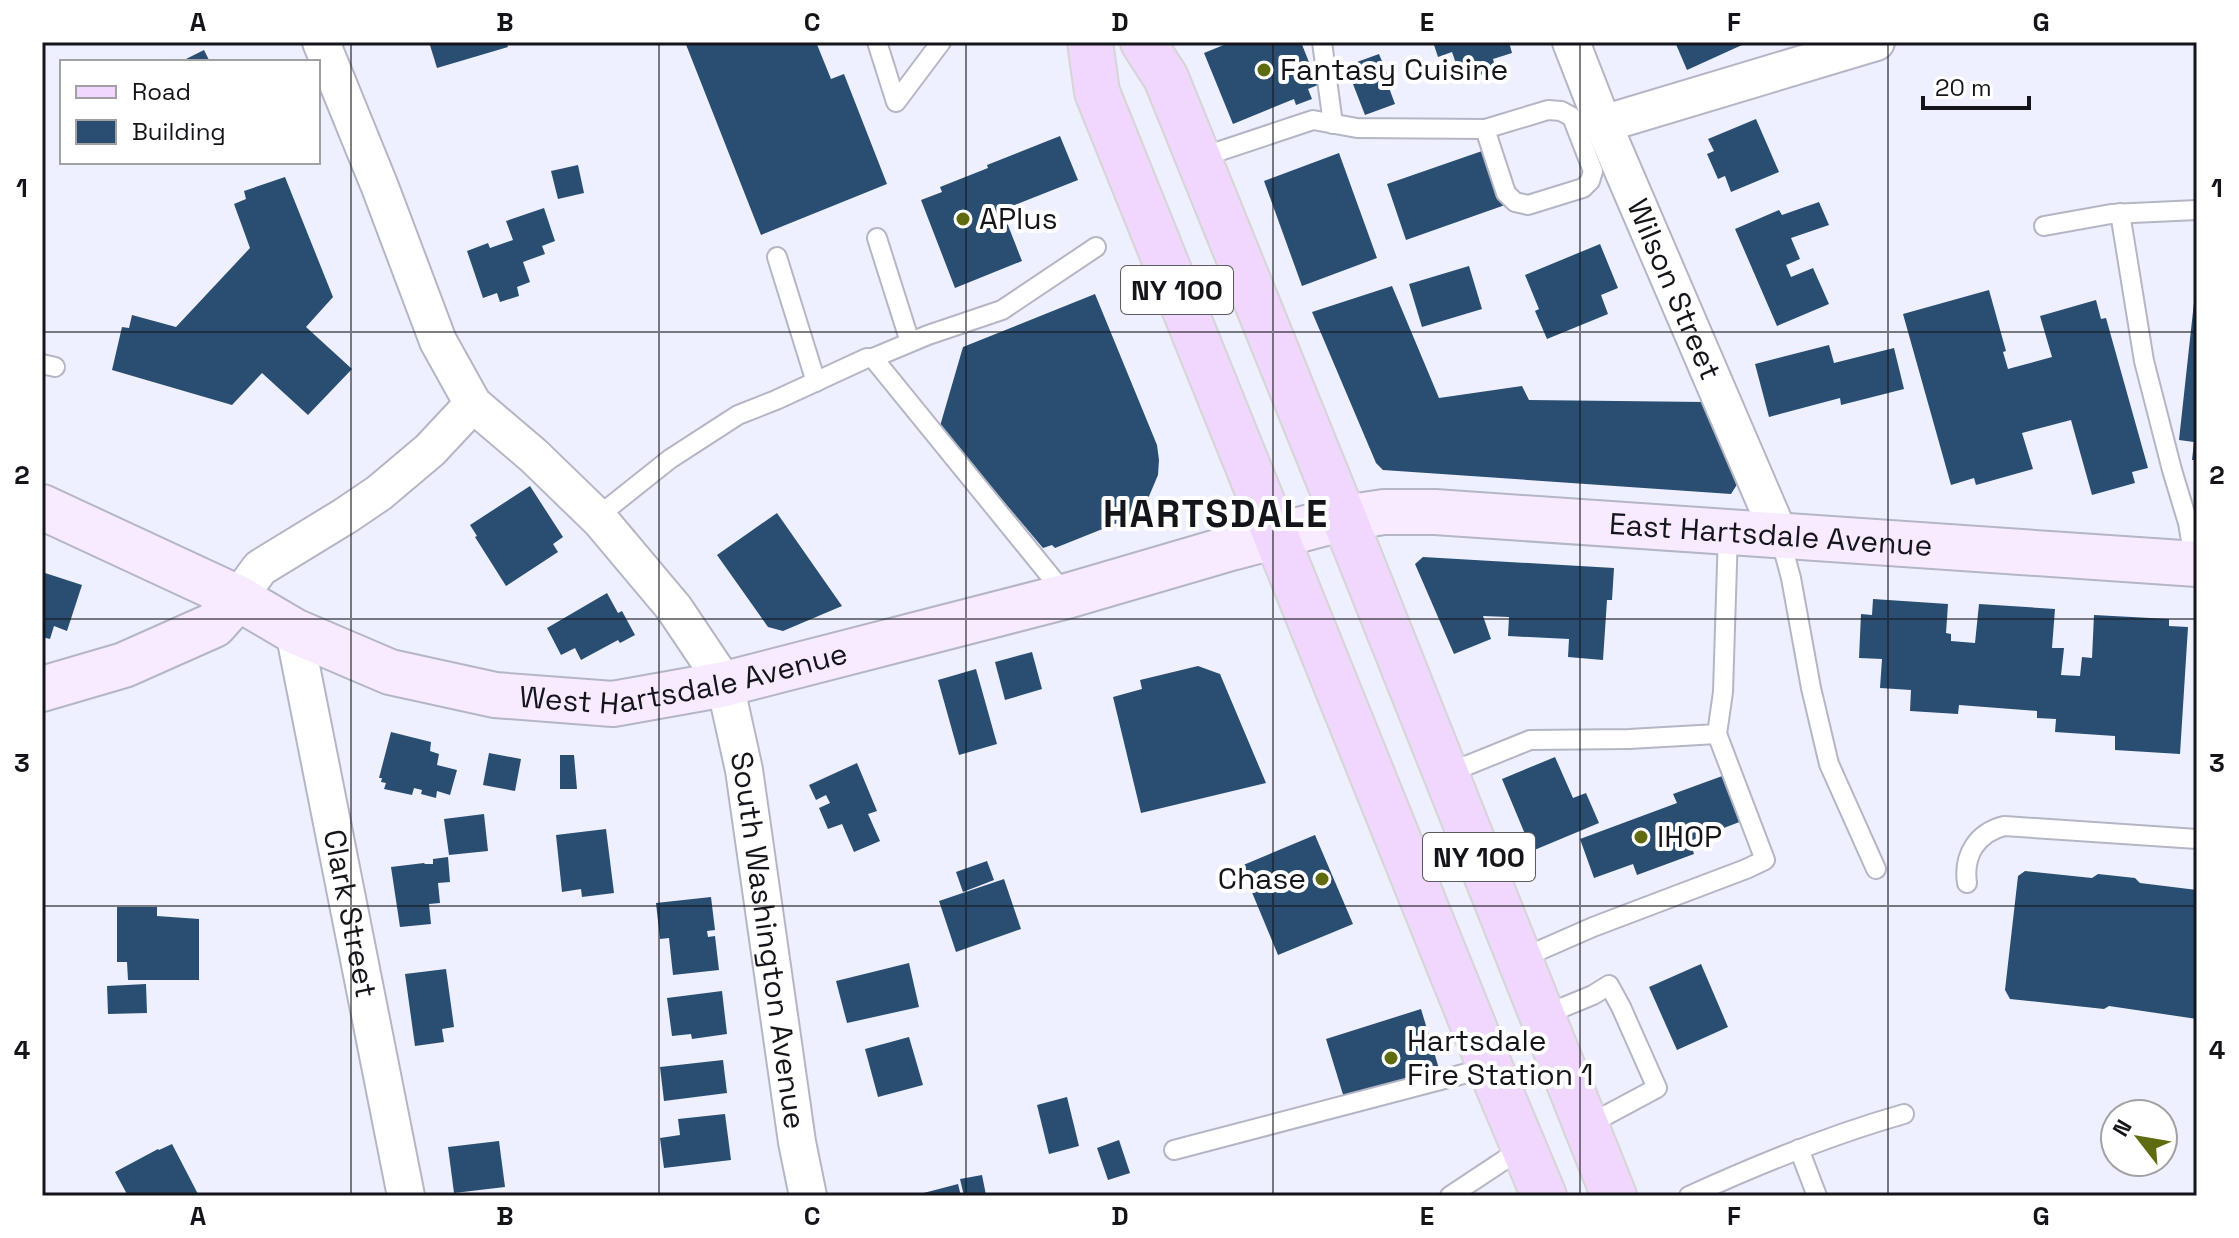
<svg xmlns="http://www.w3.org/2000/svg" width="2239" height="1238" font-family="'Space Grotesk',sans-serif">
  <rect width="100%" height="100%" fill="#eef0ff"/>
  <!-- building -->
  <g fill="#294e71">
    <polygon points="429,42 506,42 508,47 437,68"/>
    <polygon points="685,42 816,42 831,79 844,74 887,184 761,235"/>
    <polygon points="1231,42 1301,42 1318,85 1308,89 1312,99 1296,105 1294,99 1233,124 1204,53"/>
    <polygon points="1433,42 1509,42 1512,53 1493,59 1496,70 1462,81 1452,52 1438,57"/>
    <polygon points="1675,42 1740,42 1742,45 1687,70"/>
    <polygon points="204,50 210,62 180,62"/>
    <polygon points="1379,54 1388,76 1385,77 1395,104 1365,115 1346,66"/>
    <polygon points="1756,119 1779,172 1731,192 1725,176 1718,179 1707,154 1714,151 1708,139"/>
    <polygon points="1060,136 1078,180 1002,210 1022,261 955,288 921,200 942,192 940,187 988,168 987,165"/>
    <polygon points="1485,150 1505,205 1406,240 1387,184"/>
    <polygon points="1339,153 1377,258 1302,286 1264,181"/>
    <polygon points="578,165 584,193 558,199 551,171"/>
    <polygon points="285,177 333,297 306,327 352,369 308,415 262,373 232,405 112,370 122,327 129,328 132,315 176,327 250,248 234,204 246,199 244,191"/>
    <polygon points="1819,202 1829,225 1791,238 1800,259 1786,265 1791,277 1813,268 1829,304 1777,326 1735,229 1779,210 1782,215"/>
    <polygon points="544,208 555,241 542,246 545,254 523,262 530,282 517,287 519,296 500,302 497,293 483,298 467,251 488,243 490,248 513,240 506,221"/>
    <polygon points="1600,244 1618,288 1601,295 1608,314 1547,339 1535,311 1539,309 1525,275"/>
    <polygon points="1469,266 1482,309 1422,327 1409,284"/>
    <polygon points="1392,286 1439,398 1522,386 1529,400 1705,402 1738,483 1731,494 1383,470 1376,463 1312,312"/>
    <polygon points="1989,290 2006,351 2003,352 2008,369 2052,357 2040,316 2096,300 2101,319 2106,318 2148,468 2132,472 2135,483 2092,495 2071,420 2022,433 2033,469 1976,485 1974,478 1951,485 1903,314"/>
    <polygon points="2195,293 2197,293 2197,460 2192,460 2194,442 2179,440"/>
    <polygon points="1095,294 1157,445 1159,460 1158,475 1147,501 1130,518 1055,548 1052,545 1043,548 940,426 963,347"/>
    <polygon points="1829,345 1834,363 1894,348 1904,389 1841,405 1840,398 1769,417 1755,364"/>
    <polygon points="530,486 563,537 553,544 558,552 506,586 475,537 477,536 470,525"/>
    <polygon points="777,513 842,606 783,631 768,627 717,555"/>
    <polygon points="1423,557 1614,568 1612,600 1607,600 1603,660 1568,657 1569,639 1508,636 1509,617 1483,616 1491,639 1454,654 1415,564"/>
    <polygon points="42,572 82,585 67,631 54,626 50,639 42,637"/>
    <polygon points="607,593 618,613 622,611 635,635 620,643 618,640 581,660 575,648 561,655 547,628"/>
    <polygon points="1873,599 1948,604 1946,633 1951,634 1951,641 1975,643 1979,604 2055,609 2052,648 2064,648 2061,675 2080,676 2082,657 2092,658 2094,615 2169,619 2169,626 2188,627 2180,754 2115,750 2115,736 2055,732 2056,719 2037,718 2037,711 1959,705 1958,714 1910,711 1911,690 1880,688 1882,659 1859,658 1861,614 1872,615"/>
    <polygon points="1032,652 1042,689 1005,700 995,662"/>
    <polygon points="1198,666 1220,674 1266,783 1141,813 1113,697 1142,689 1140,680"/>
    <polygon points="976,669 997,744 959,755 938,680"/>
    <polygon points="391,732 431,742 430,751 439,754 437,765 457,770 450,795 437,791 436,798 421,794 422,790 414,788 412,795 384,789 386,783 381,782 382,778 379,778"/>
    <polygon points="489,753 521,759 515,791 483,785"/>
    <polygon points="560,755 574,755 577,789 560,789"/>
    <polygon points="1555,757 1573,798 1586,793 1599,823 1532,851 1502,779"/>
    <polygon points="857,763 877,811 868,814 880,841 854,852 842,824 828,829 819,808 830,803 826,795 816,800 809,785"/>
    <polygon points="1725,775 1742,821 1690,841 1694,854 1637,875 1633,864 1594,878 1580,839 1677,803 1673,794"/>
    <polygon points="484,814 488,851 449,855 444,819"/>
    <polygon points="606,829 614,893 582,897 581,889 562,892 556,835"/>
    <polygon points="1315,835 1353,924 1278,955 1241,866"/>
    <polygon points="448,857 450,882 438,883 440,903 429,904 431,924 400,927 391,867 424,863 425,864 433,864 433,859"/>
    <polygon points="987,861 994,880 963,892 956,872"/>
    <polygon points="2025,871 2092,878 2098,874 2135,878 2140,883 2197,890 2197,1019 2109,1006 2104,1009 2010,999 2005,990 2018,876"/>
    <polygon points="1004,879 1021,929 956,952 939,901"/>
    <polygon points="711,897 715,930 707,931 708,937 715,936 719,970 673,975 669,938 660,939 656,903"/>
    <polygon points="117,907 157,907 157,916 199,919 199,980 128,980 127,962 117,962"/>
    <polygon points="909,963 919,1007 847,1023 836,981"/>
    <polygon points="1701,964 1728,1027 1677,1050 1649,987"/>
    <polygon points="446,969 454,1027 442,1029 444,1042 415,1046 405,974"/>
    <polygon points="146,984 147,1013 108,1014 107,986"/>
    <polygon points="722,991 727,1034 692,1039 691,1034 672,1036 667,998"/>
    <polygon points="1421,1009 1440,1072 1345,1101 1326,1039"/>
    <polygon points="909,1037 923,1085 878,1097 865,1049"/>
    <polygon points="723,1060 727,1093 664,1101 660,1067"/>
    <polygon points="1067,1097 1079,1146 1049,1154 1037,1105"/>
    <polygon points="725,1114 731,1160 664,1168 660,1138 680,1135 678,1119"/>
    <polygon points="1119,1140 1130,1173 1108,1180 1097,1148"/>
    <polygon points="499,1141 505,1187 454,1193 448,1147"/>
    <polygon points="172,1144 199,1196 149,1196 147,1193 142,1196 128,1196 115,1172 158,1149 159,1150"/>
    <polygon points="982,1175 986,1195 964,1196 960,1179"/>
    <polygon points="958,1184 961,1196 916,1196 916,1195"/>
  </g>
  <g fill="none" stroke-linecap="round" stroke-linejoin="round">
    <defs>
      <g id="lane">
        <polyline points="877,42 896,102 941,42"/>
        <polyline points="1322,42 1333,124"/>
        <polyline points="1199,158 1313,120 1357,128 1485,129 1548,110 1561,111 1572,117 1593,171 1590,181 1583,188 1528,205 1515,202 1506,193 1485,129"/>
        <polyline points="2120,213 2144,361 2172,470 2188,523 2195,564"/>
        <polyline points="2044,226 2111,214 2197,210"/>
        <polyline points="877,238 910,342"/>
        <polyline points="777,257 816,382"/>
        <polyline points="873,358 1065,594"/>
        <polyline points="42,364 55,367"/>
        <polyline points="597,517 670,459 738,415 776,400 867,358 873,358 928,335 1002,310 1096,247"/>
        <polyline points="1780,537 1791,578 1811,688 1829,764 1876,869"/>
        <polyline points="1446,774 1530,740 1629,739 1717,734 1723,692 1728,532"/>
        <path d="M1967,883C1963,855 1977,833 2004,826L2197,839"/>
        <polyline points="1520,959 1593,927 1746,869 1765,860 1717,734"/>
        <polyline points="1542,1016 1593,995 1609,985 1621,1007 1657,1088 1586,1126"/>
        <polyline points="1799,1149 1817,1196"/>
        <polyline points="1174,1150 1490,1067"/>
        <polyline points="1450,1196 1524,1147"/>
        <path d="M1689,1196C1759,1164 1830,1135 1904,1114"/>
      </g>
      <g id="street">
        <path id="s1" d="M321,42L380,187L438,341L473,404L534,456L600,520L674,608L725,684L744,770L797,1142L808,1196"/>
        <path id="s2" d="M1571,42L1603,124L1779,534"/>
        <polyline points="1603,124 1876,42"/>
        <polyline points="238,598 260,568 345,516 379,493 430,450 473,404"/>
        <path id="s3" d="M294,631L406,1196"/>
      </g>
      <g id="secondary">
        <path id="s4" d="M42,507L238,598L294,631L390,672L495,695L613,704L725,684L1067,596L1231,548L1344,518L1384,512H1435L2197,564"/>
        <polyline points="42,689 124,665 214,625 238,598"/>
      </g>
      <g id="primary">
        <polyline points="1090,42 1097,92 1490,1067 1544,1196"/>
        <polyline points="1143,42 1166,78 1344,518 1614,1196"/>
      </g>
    </defs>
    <!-- lane casing -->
    <use href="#lane" stroke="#b5b6c5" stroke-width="22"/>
    <!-- street casing -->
    <use href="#street" stroke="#b5b6c5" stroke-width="40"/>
    <!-- secondary casing -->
    <use href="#secondary" stroke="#b5b6c5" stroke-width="48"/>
    <!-- primary casing -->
    <use href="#primary" stroke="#d5d5d6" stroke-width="48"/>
    <!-- lane -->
    <use href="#lane" stroke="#fff" stroke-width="18"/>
    <!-- street -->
    <use href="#street" stroke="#fff" stroke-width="36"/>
    <!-- secondary -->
    <use href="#secondary" stroke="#f8ebff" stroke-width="44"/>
    <!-- primary -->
    <use href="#primary" stroke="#f1d6fe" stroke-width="44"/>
  </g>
  <!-- grid -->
  <path fill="none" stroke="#14151a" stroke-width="2" stroke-opacity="0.55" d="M351,42V1196M659,42V1196M966,42V1196M1273,42V1196M1580,42V1196M1888,42V1196M42,332H2197M42,619H2197M42,906H2197"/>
  <!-- markers -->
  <g fill="#606a0f" stroke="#fff" stroke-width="3">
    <circle cx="1264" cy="70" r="8"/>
    <circle cx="963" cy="219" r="8"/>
    <circle cx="1641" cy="837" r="8"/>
    <circle cx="1322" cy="879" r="8"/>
    <circle cx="1391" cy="1058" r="8"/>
  </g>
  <g text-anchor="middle" stroke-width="8" stroke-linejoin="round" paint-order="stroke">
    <!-- shield labels -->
    <g fill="#fff" stroke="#5a5b5f" stroke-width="2">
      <rect x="1121" y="266" width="112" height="48" rx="6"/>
      <rect x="1423" y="833" width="112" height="48" rx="6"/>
    </g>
    <g font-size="28" font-weight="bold" fill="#14151a">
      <text x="1177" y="300">NY 100</text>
      <text x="1479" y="867">NY 100</text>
    </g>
    <!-- poi labels -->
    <g font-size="30" fill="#14151a" stroke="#fff" text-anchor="start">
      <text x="1280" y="80">Fantasy Cuisine</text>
      <text x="979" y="229">APlus</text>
      <text x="1657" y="847">IHOP</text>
      <text x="1306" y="889" text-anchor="end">Chase</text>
      <text x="1407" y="1051">Hartsdale<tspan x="1407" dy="34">Fire Station 1</tspan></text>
    </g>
    <!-- street labels -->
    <g font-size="30" fill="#14151a" stroke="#fff">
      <text dy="10" stroke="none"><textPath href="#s2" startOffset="268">Wilson Street</textPath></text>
      <text dy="10" stroke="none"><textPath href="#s4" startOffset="1794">East Hartsdale Avenue</textPath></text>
      <text dy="10" stroke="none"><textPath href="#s4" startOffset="684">West Hartsdale Avenue</textPath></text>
      <text dy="10" stroke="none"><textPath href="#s3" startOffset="288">Clark Street</textPath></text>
      <text dy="10" stroke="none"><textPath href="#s1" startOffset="1032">South Washington Avenue</textPath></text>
    </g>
    <!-- district labels -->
    <g font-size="38" font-weight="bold" letter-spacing="2" fill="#14151a" stroke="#fff">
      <text x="1216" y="527">HARTSDALE</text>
    </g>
  </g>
  <!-- border -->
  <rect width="2239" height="1238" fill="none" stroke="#ffffff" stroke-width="88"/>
  <!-- legend -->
  <rect x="60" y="60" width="260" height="104" fill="#ffffff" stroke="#a1a1a3" stroke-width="2"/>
  <rect x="76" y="86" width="40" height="12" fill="#f1d6fe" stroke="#a1a1a3" stroke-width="2"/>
  <text x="132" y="100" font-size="24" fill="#14151a">Road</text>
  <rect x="76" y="120" width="40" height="24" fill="#294e71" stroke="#a1a1a3" stroke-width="2"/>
  <text x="132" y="140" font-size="24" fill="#14151a">Building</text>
  <!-- north arrow -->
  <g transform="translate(2139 1138) rotate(301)"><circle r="38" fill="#ffffff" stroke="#a1a1a3" stroke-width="2"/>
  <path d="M0-6L14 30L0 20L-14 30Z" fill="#606a0f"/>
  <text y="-12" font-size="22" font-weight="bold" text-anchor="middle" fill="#14151a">N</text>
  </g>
  <!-- scale -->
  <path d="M1923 96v12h106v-12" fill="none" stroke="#14151a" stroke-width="4"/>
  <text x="1935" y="96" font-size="24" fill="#14151a" stroke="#ffffff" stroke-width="6" paint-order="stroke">20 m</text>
  <rect x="44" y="44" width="2151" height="1150" fill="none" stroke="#14151a" stroke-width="3"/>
  <g font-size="26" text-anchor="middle" font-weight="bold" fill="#14151a">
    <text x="198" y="31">A</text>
    <text x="505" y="31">B</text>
    <text x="812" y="31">C</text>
    <text x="1120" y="31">D</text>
    <text x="1427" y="31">E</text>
    <text x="1734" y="31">F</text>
    <text x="2041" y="31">G</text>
    <text x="22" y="197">1</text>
    <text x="2217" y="197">1</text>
    <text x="22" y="484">2</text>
    <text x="2217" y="484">2</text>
    <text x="22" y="772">3</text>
    <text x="2217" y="772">3</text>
    <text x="22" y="1059">4</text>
    <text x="2217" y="1059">4</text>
    <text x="198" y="1225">A</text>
    <text x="505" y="1225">B</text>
    <text x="812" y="1225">C</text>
    <text x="1120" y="1225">D</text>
    <text x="1427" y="1225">E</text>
    <text x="1734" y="1225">F</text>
    <text x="2041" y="1225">G</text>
  </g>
</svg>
